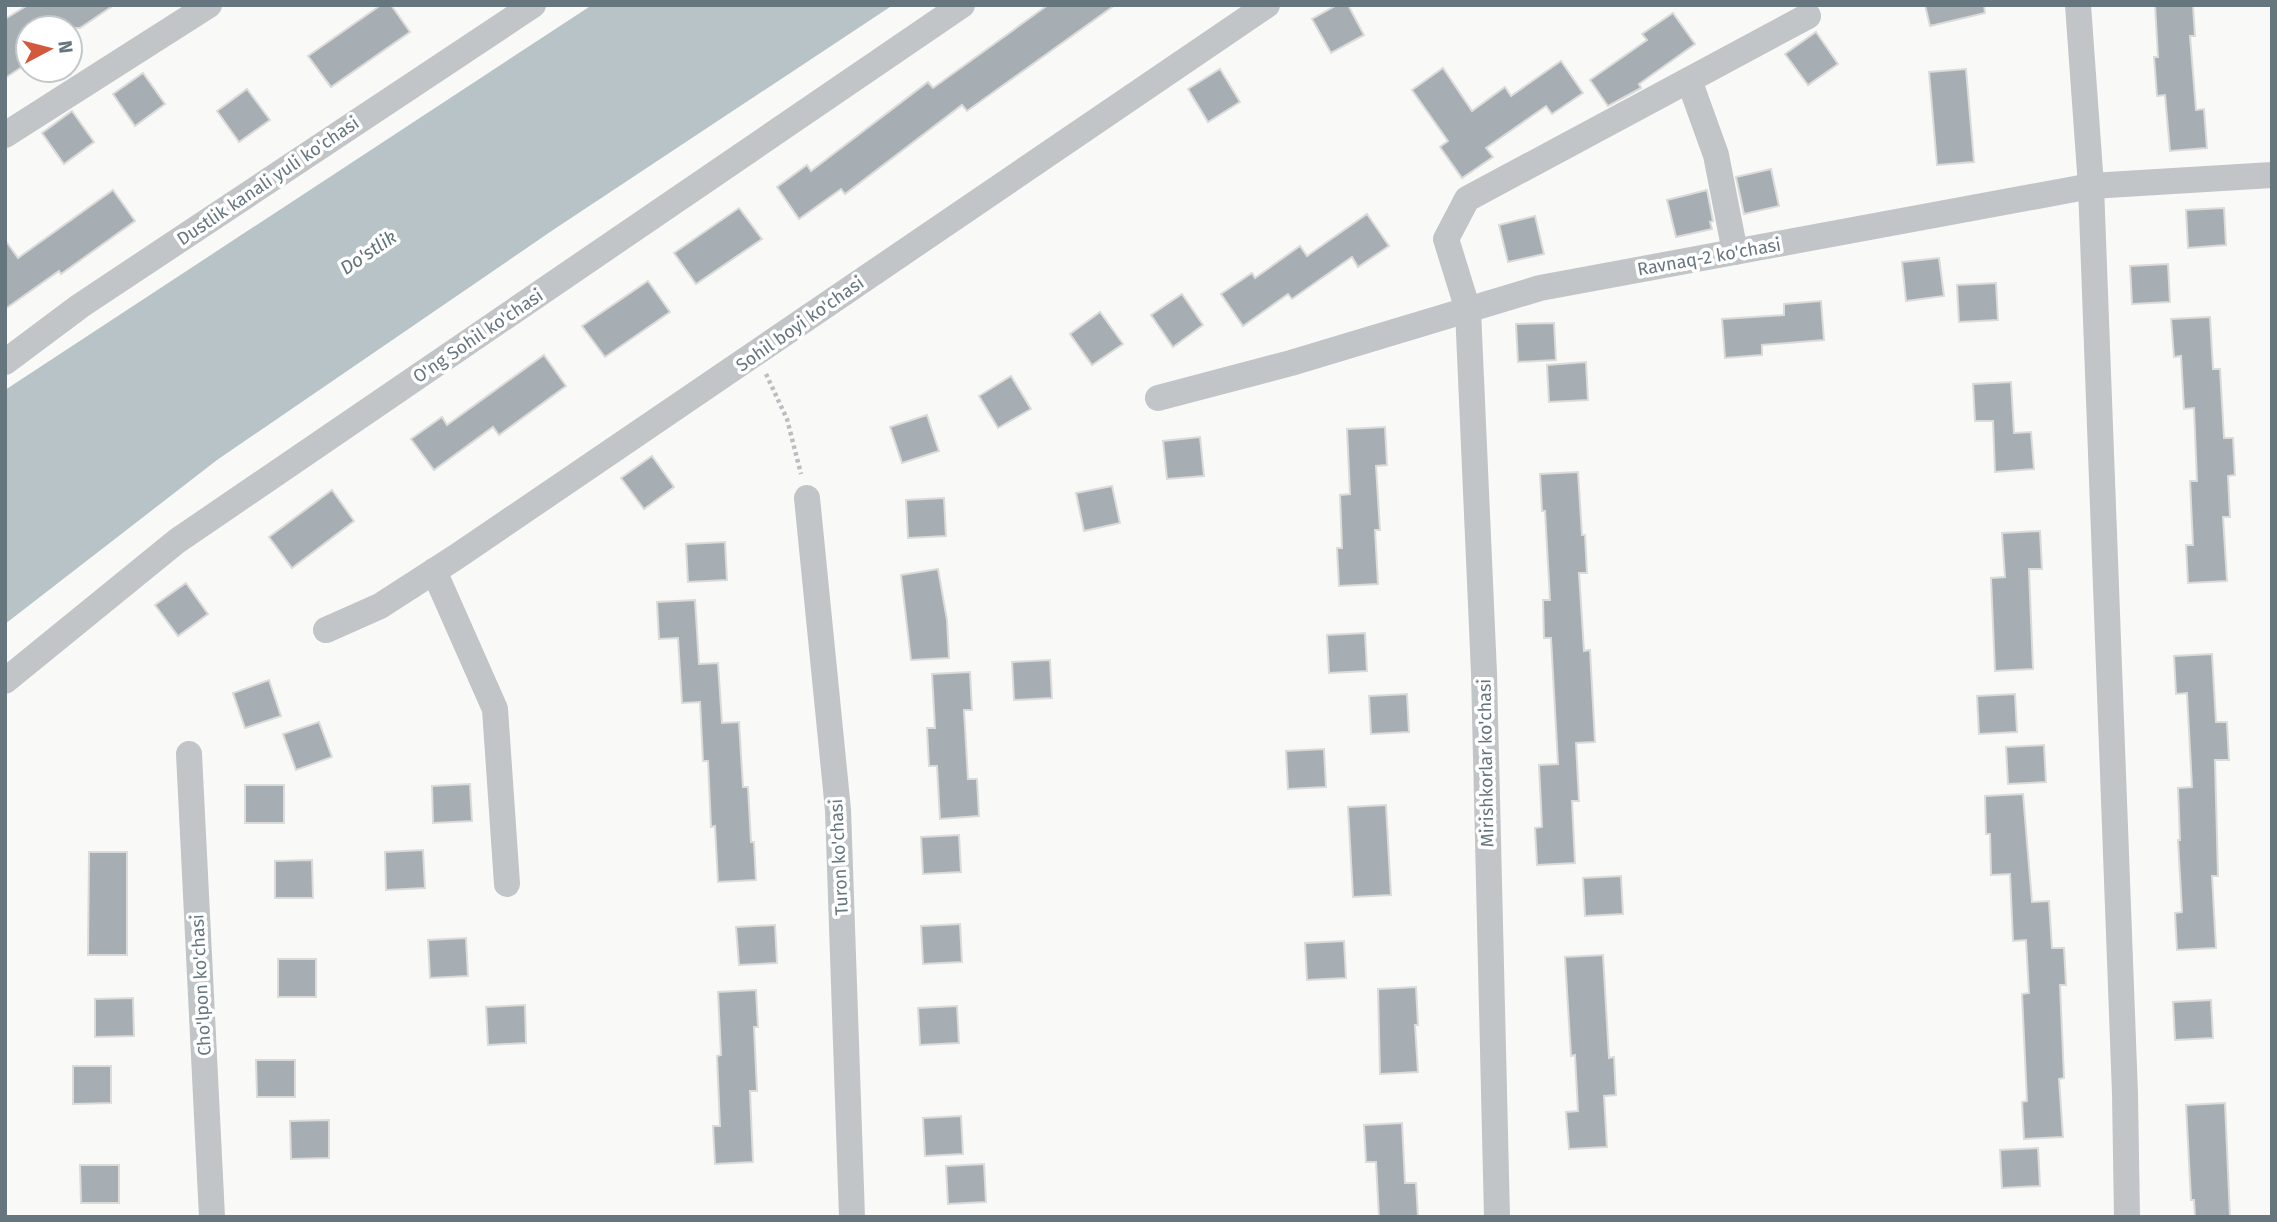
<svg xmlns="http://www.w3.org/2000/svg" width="2277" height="1222" font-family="'Fira Sans',sans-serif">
  <rect width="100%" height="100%" fill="#f9f9f7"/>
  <!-- water -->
  <polygon fill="#b8c3c7" points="592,5 893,5 553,230 217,460 5,624 5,390"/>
  <!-- building -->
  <g fill="#a6aeb3" stroke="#dbdbd9" stroke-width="2">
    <polygon points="28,5 114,5 80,28 28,28 28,63 5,78 5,19"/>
    <polygon points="381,5 391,5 410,32 331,87 308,56"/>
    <polygon points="1048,5 1115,5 967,111 962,105 845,194 841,189 799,219 777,187 807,165 811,171 928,82 933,88"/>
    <polygon points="1337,5 1348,5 1364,35 1331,53 1312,19"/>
    <polygon points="1925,5 1984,5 1985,13 1930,26"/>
    <polygon points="2155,5 2193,5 2195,36 2190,36 2196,110 2204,109 2207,148 2170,151 2165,95 2157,96 2154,57 2158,57"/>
    <polygon points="1673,13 1695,44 1639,84 1641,88 1608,106 1590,80 1647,40 1642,34"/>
    <polygon points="1816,32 1838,64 1808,85 1785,54"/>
    <polygon points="1561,61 1583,93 1552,114 1546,106 1486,148 1493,157 1462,178 1440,147 1448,141 1412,90 1443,68 1472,111 1505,87 1511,96"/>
    <polygon points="1220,69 1240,102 1208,122 1188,89"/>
    <polygon points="1966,69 1974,162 1937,165 1929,72"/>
    <polygon points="143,73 165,104 135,126 113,94"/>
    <polygon points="247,89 270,120 239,142 217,111"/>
    <polygon points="72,111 94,142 64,164 42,133"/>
    <polygon points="1771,169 1779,206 1744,214 1736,177"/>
    <polygon points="113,190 135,221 61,274 59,271 5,309 5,240 18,258"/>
    <polygon points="1707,190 1713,221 1710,222 1712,229 1676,237 1667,200"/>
    <polygon points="739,208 762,239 696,284 674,253"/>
    <polygon points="2224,208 2226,245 2188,248 2186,210"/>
    <polygon points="1367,214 1389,246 1358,267 1352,257 1292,299 1288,294 1243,326 1221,294 1252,273 1255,278 1300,246 1307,256"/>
    <polygon points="1535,216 1544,254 1508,262 1499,225"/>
    <polygon points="1939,258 1944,296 1906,301 1902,262"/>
    <polygon points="2168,264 2170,302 2132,304 2130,266"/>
    <polygon points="648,281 670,312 605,357 582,326"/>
    <polygon points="1996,283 1998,320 1959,322 1957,285"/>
    <polygon points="1182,294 1203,325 1173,347 1151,315"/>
    <polygon points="1821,301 1824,340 1762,345 1762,355 1725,358 1722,319 1784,315 1784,304"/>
    <polygon points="1100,312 1123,344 1092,365 1070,334"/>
    <polygon points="2210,317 2213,369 2220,369 2224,438 2233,438 2235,475 2228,476 2230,517 2223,517 2227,581 2188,583 2186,545 2193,545 2190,481 2197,481 2194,408 2184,409 2181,356 2174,357 2171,319"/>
    <polygon points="1554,323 1556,360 1518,362 1516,324"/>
    <polygon points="544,355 566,386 499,435 493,427 434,470 411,439 442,417 447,425"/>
    <polygon points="1586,362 1588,400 1549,402 1547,365"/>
    <polygon points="1011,376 1031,409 998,428 979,396"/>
    <polygon points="2011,382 2014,433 2031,432 2034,469 1995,472 1993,421 1975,421 1973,384"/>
    <polygon points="927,415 939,451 902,463 890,427"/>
    <polygon points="1385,427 1387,465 1376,466 1380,530 1375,530 1378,584 1339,586 1337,548 1342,548 1340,495 1350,494 1347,429"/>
    <polygon points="1200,437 1204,476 1167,479 1163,441"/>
    <polygon points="652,456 674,487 644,509 621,478"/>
    <polygon points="1578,472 1582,535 1585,535 1587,573 1579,573 1584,651 1590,650 1595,742 1576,743 1579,801 1572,801 1575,863 1537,865 1535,828 1542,827 1539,765 1558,764 1551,638 1544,638 1543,600 1550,600 1545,511 1542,511 1540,474"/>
    <polygon points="1112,486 1120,523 1084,531 1076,493"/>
    <polygon points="332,490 354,521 292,568 269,537"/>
    <polygon points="944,498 946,536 908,538 906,500"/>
    <polygon points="2040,531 2042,569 2029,569 2033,669 1995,671 1991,578 2005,577 2002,533"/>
    <polygon points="725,542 727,580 688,582 686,544"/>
    <polygon points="938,569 947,620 949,658 911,660 901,575"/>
    <polygon points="186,583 208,614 178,636 155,605"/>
    <polygon points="695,600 699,664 718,663 722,723 739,722 743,787 748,787 751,842 754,842 756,880 718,882 715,826 711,827 708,761 703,761 700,702 682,703 678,638 659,639 657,602"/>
    <polygon points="1365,633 1367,671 1329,673 1327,635"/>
    <polygon points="2212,654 2216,722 2227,722 2229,760 2215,760 2218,876 2212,876 2216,948 2177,950 2175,913 2182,912 2178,840 2180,840 2178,788 2192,787 2187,693 2176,694 2174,656"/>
    <polygon points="1050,660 1052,698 1014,700 1012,662"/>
    <polygon points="970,672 972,710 964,710 968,779 977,779 979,816 940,819 937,766 929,766 927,728 935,728 932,674"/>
    <polygon points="269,680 281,716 245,728 233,693"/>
    <polygon points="1407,694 1409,732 1371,734 1369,696"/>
    <polygon points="2015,694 2017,732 1979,734 1977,696"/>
    <polygon points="319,722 332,757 296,770 283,734"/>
    <polygon points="2044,745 2046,782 2008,784 2006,747"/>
    <polygon points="1324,749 1326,787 1288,789 1286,751"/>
    <polygon points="470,784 472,821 433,823 432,786"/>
    <rect x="245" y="785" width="39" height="38"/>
    <polygon points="2023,794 2032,902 2049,901 2052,948 2064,948 2066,985 2060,985 2064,1078 2059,1079 2063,1137 2024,1139 2022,1102 2027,1101 2022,994 2029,993 2026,940 2013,941 2010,874 1991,875 1990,834 1986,834 1985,796"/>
    <polygon points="1386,805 1391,895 1353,897 1348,807"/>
    <polygon points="959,835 961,872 923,874 921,837"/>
    <polygon points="423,850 425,888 386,890 385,852"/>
    <polygon points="89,852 127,852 127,955 88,955"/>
    <polygon points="312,860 313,898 275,898 275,861"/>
    <polygon points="1621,876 1623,914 1585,916 1583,878"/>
    <polygon points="960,924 962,962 923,964 921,926"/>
    <polygon points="775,925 777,963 739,965 736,927"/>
    <polygon points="466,938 468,976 430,978 428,940"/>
    <polygon points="1344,941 1346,978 1307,980 1305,943"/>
    <polygon points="1603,955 1609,1058 1614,1057 1616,1095 1604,1096 1607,1147 1569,1149 1566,1112 1578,1111 1575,1055 1571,1056 1565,957"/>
    <rect x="278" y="959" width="38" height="38"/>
    <polygon points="1416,987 1418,1025 1415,1025 1418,1072 1380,1074 1378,989"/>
    <polygon points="756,990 758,1027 754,1027 757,1091 750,1091 753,1162 715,1164 713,1126 720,1126 717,1056 721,1055 718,992"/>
    <polygon points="133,998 134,1036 95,1037 95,999"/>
    <polygon points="2211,1000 2213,1038 2175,1040 2173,1002"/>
    <polygon points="525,1005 526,1043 488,1045 486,1007"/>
    <polygon points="957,1006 959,1043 920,1045 918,1008"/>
    <polygon points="256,1060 295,1060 295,1097 257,1097"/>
    <polygon points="73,1066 111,1066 111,1103 73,1104"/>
    <polygon points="2225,1103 2230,1217 2195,1217 2194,1200 2191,1200 2186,1105"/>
    <polygon points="961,1116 963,1154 925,1156 923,1118"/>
    <polygon points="329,1120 329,1158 291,1159 290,1121"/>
    <polygon points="1402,1123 1405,1183 1416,1183 1418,1217 1379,1217 1376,1162 1366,1162 1364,1125"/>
    <polygon points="2038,1148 2040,1186 2002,1188 2000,1150"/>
    <polygon points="984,1164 986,1202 948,1204 946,1166"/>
    <polygon points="80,1165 119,1165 119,1203 81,1203"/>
  </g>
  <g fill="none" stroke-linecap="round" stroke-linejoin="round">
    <!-- path -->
    <polyline stroke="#bbbec0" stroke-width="4.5" stroke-dasharray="3.5 3.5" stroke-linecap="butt" points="766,374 787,419 801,474"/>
    <!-- minor -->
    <g stroke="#c1c5c8" stroke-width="26">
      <polyline points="2078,5 2091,186 2125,1094 2127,1217"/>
      <polyline points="1689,80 1716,155 1735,252"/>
      <polyline points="5,135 209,5"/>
      <polyline points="5,362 80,306 533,5"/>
      <polyline points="1158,398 1291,363 1540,288 2091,186 2272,175"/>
      <polyline points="807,498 838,810 852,1217"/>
      <polyline points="434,571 495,709 507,884"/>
      <polyline points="326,630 380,606 456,557 1267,5"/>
      <polyline points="5,681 177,541 962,5"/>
      <polyline points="189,754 212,1217"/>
      <polyline points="1497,1217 1484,673 1468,310 1446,239 1467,199 1808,16"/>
    </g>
  </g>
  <g text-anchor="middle" stroke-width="7" stroke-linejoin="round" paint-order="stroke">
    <!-- street labels -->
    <g font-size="18" fill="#66767f" stroke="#fff">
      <text transform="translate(268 181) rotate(-34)" y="6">Dustlik kanali yuli ko'chasi</text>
      <text transform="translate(1709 257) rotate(-10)" y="6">Ravnaq-2 ko'chasi</text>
      <text transform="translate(800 324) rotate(-35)" y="6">Sohil boyi ko'chasi</text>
      <text transform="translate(478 336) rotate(-34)" y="6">O'ng Sohil ko'chasi</text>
      <text transform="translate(1486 763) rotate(-91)" y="6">Mirishkorlar ko'chasi</text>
      <text transform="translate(839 857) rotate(-93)" y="6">Turon ko'chasi</text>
      <text transform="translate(201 985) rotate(-93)" y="6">Cho'lpon ko'chasi</text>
    </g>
    <!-- water labels -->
    <g font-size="19" font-style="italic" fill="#617479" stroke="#fff">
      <text transform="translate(368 252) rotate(-34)" y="7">Do'stlik</text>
    </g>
  </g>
  <!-- border -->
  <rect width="2277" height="1222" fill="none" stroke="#66767f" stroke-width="14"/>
  <!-- north arrow -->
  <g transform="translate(49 49) rotate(83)"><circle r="33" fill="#ffffff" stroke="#c2c8cc" stroke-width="2"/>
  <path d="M0-5L12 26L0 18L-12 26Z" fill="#d3593d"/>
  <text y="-10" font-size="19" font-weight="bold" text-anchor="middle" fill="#66767f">N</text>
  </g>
</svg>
